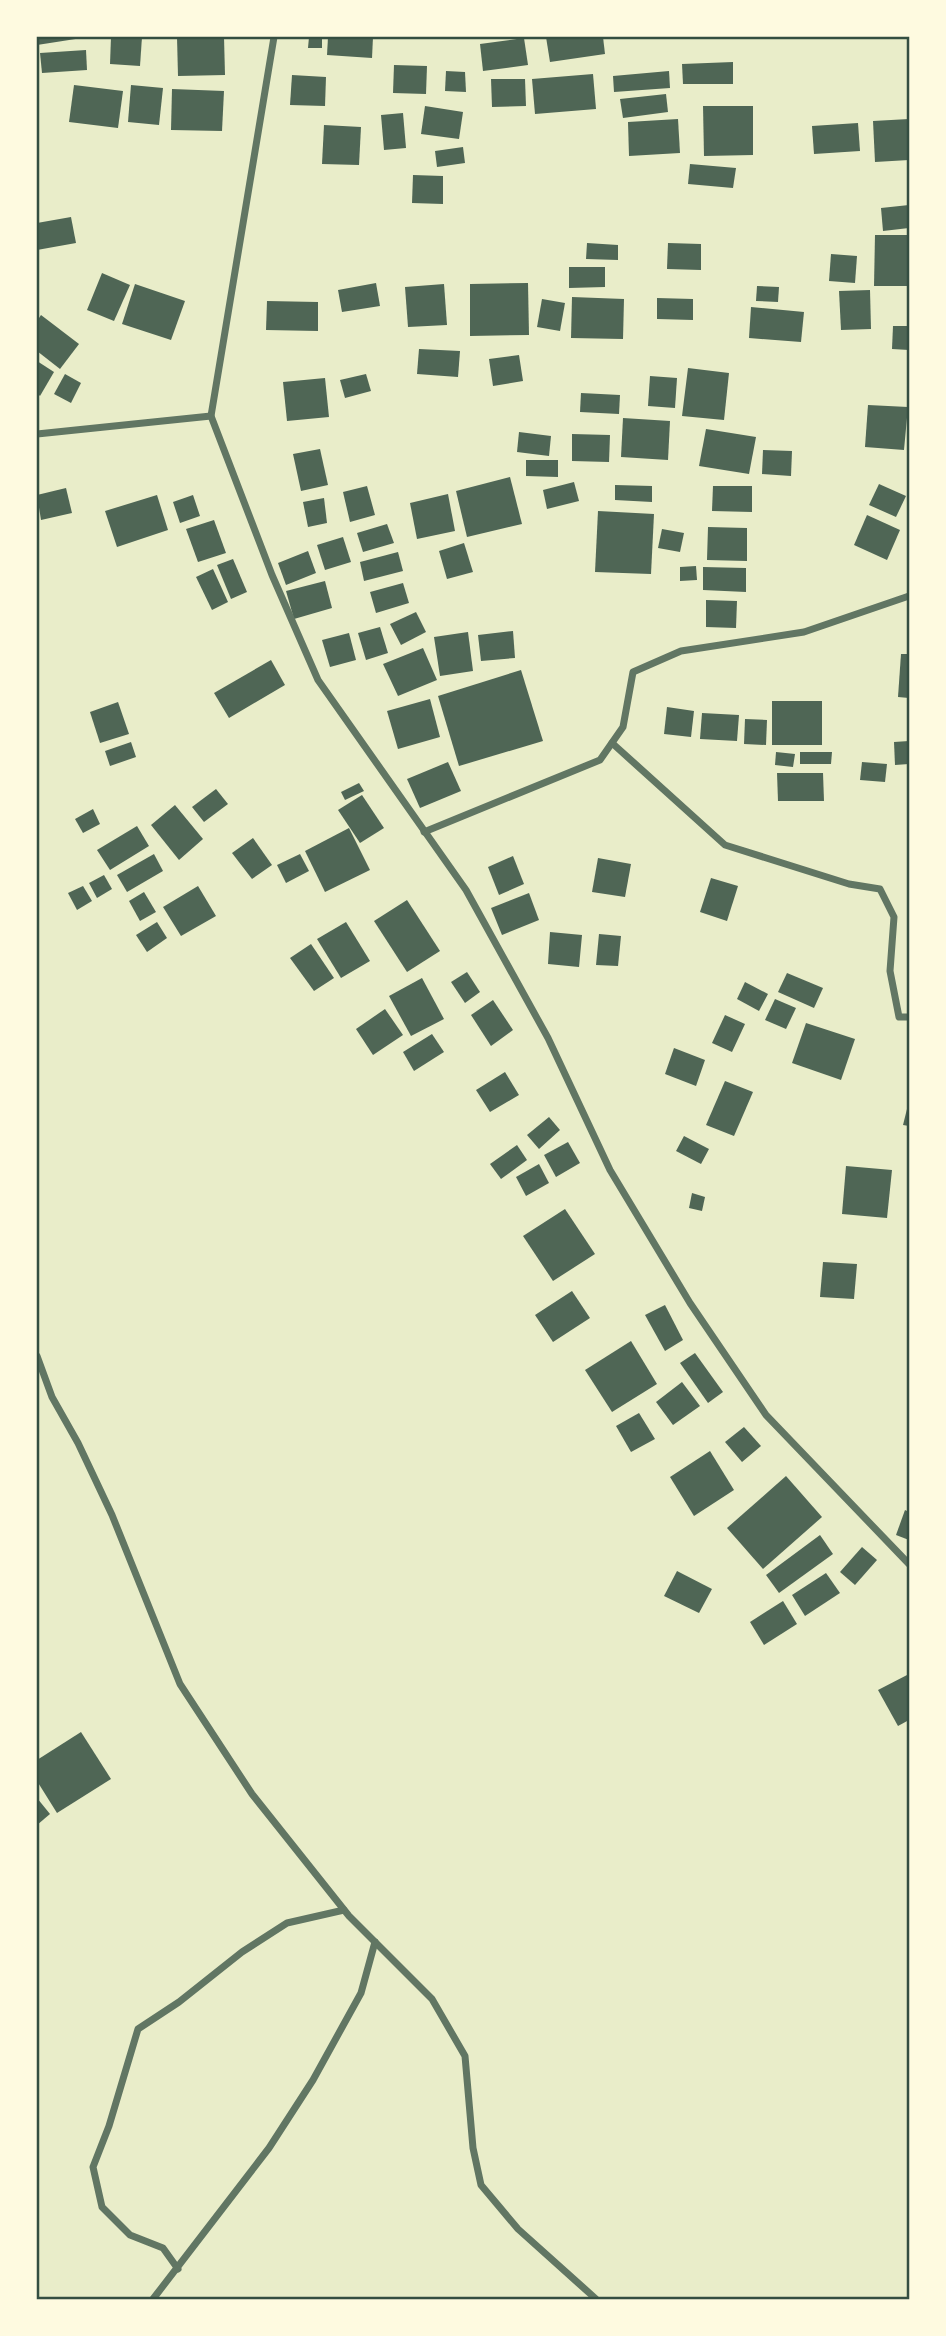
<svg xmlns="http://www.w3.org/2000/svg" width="946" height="2336" font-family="'Varela Round',sans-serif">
  <rect width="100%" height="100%" fill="#e9edc9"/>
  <!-- building -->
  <g fill="#4f6655">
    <polygon points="37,37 81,37 82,38 37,45"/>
    <polygon points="111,37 142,37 140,66 110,64"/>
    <polygon points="177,37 224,37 225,75 178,76"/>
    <polygon points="309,37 322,37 322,48 308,48"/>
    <polygon points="328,37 373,37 372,58 327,55"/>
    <polygon points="546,37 603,37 605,54 550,62"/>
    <polygon points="524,38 528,65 483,71 480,44"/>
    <polygon points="86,50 87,70 42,73 40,53"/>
    <polygon points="733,62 733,84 683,84 682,64"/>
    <polygon points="394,65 427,66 426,94 393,93"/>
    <polygon points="446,71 465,72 466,92 445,91"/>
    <polygon points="669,71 670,88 614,92 613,76"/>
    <polygon points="593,74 596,109 535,114 532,79"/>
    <polygon points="292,75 326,77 325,106 290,105"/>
    <polygon points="491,79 525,79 526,106 492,107"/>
    <polygon points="74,85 123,91 118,128 69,122"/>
    <polygon points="131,85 163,88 159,125 128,122"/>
    <polygon points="172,89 224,91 222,131 171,130"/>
    <polygon points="666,94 668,112 623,118 620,99"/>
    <polygon points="425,106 463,112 459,139 421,134"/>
    <polygon points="703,106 753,106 753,155 704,156"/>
    <polygon points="403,113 406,148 384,150 381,115"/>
    <polygon points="678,119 680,153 629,156 628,122"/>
    <polygon points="909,119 909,160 875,162 873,121"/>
    <polygon points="858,123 860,151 814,154 812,126"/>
    <polygon points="324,125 361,127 359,165 322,164"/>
    <polygon points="463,147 465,163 437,167 435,151"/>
    <polygon points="690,164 736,168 733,188 688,184"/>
    <polygon points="413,175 443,176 443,204 412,203"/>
    <polygon points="909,205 909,228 883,231 881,208"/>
    <polygon points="71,217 76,243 37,250 37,223"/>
    <polygon points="875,235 909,235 909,286 874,286"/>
    <polygon points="587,243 618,245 618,260 586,259"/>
    <polygon points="668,243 701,244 701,270 667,269"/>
    <polygon points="831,254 857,256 855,283 829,281"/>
    <polygon points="569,267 605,267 605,287 569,288"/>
    <polygon points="102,273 130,285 114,321 87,310"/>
    <polygon points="376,283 380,306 342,312 338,290"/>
    <polygon points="528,283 529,335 470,336 470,284"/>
    <polygon points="135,284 185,301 171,340 122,324"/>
    <polygon points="444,284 447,325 408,327 405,287"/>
    <polygon points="757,286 779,287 778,302 756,301"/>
    <polygon points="870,290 871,329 841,330 839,291"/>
    <polygon points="572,297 624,299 623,339 571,338"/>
    <polygon points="657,298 693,299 693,320 657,319"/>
    <polygon points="542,299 565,303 560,331 537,327"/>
    <polygon points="267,301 318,302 318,331 266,330"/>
    <polygon points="751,307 804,312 801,342 749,338"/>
    <polygon points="41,315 79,344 60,369 37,351 37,321"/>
    <polygon points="893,326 909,326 909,350 892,349"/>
    <polygon points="419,349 460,351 458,377 417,374"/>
    <polygon points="519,355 523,381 493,386 489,359"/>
    <polygon points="37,361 54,372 40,396 37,393"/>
    <polygon points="688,368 729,373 724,420 682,416"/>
    <polygon points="65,374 81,383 71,403 54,394"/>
    <polygon points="366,374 371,391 345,398 340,380"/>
    <polygon points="650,376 677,378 675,408 648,406"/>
    <polygon points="325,378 329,417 287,421 283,382"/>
    <polygon points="581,393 620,395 619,414 580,412"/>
    <polygon points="868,405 908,407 904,450 865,447"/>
    <polygon points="623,418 670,421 668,460 621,457"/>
    <polygon points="706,429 756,437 749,474 699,466"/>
    <polygon points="519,432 551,436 549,456 517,452"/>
    <polygon points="572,434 610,435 609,462 572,461"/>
    <polygon points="320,449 328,485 301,491 293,454"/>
    <polygon points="763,450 792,451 791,476 762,474"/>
    <polygon points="526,460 558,460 558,477 526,476"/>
    <polygon points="510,477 522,524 467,537 456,491"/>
    <polygon points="574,482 579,501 547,509 543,490"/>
    <polygon points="879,484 906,496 896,517 869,505"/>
    <polygon points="615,485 652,486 652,502 615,500"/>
    <polygon points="367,486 375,515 350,522 343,492"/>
    <polygon points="713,486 752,486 752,512 712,511"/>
    <polygon points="66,488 72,513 41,520 37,495"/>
    <polygon points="448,494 455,531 417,539 410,503"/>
    <polygon points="157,495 168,530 117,547 105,511"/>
    <polygon points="193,495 200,516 180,523 173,502"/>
    <polygon points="324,498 327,523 308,527 303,502"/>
    <polygon points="598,511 654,514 651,574 595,572"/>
    <polygon points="867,515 900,530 887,560 854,545"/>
    <polygon points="214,520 226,553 198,562 186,529"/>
    <polygon points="387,524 394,543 363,552 357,533"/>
    <polygon points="708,527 747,528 747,561 707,560"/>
    <polygon points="662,529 684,533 680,552 658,548"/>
    <polygon points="343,537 351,562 325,570 317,545"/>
    <polygon points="464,543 473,572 447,579 439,551"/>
    <polygon points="308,551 316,573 286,585 278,563"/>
    <polygon points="398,552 403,571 364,581 360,562"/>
    <polygon points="233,559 247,592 231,599 217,565"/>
    <polygon points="696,566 697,580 680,581 680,567"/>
    <polygon points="703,567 746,568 746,592 703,590"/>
    <polygon points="213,569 228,602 212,610 196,577"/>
    <polygon points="325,581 332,608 294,619 286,591"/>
    <polygon points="403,583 409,603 376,613 370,592"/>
    <polygon points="706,600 737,601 736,628 706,627"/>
    <polygon points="416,612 426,632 401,645 390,624"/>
    <polygon points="380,627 388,653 366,660 358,633"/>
    <polygon points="513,631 515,658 481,661 478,635"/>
    <polygon points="468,632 473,671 440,676 434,637"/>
    <polygon points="349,633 356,660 330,667 322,640"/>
    <polygon points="423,648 437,680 398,696 383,664"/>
    <polygon points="901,654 909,654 909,698 898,697"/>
    <polygon points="271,660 285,685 229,718 214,693"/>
    <polygon points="521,670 543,741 459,766 438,696"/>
    <polygon points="430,699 440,737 398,749 387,711"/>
    <rect x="772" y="701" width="50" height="44"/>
    <polygon points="118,702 129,734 100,743 90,712"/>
    <polygon points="667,707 694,711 691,737 664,734"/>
    <polygon points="702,713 739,715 737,741 700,739"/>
    <polygon points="745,719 767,720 766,745 744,744"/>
    <polygon points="909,741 909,764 895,765 894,742"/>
    <polygon points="131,742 136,757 110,766 105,751"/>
    <polygon points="776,752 795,754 793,767 775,765"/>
    <polygon points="800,752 832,752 831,764 800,764"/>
    <polygon points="448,762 461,791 420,808 407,779"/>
    <polygon points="862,762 887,764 885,782 860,780"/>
    <polygon points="777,773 823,773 824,801 778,801"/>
    <polygon points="359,783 364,791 345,800 341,792"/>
    <polygon points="216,789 228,804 204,822 192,807"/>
    <polygon points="362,795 384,828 360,843 338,810"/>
    <polygon points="175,805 203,839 179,860 151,825"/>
    <polygon points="93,809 100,824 83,833 75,819"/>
    <polygon points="137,826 149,846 110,870 97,850"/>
    <polygon points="349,828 370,870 325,892 305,851"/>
    <polygon points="253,838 272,865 252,879 232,853"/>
    <polygon points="154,854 163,871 127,892 117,875"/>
    <polygon points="300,854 309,871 286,883 277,865"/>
    <polygon points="513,856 524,884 499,895 488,867"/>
    <polygon points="598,858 631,864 625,897 592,892"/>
    <polygon points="104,875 112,889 97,898 89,883"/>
    <polygon points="711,878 738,886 727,921 700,912"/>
    <polygon points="83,886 92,901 77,910 68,893"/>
    <polygon points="198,886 216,916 181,936 163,907"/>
    <polygon points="144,892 156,912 140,921 129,901"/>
    <polygon points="529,893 539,920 502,935 491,908"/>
    <polygon points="407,900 440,951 407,972 374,921"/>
    <polygon points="157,922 167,938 147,952 136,935"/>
    <polygon points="346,922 370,961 341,978 317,939"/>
    <polygon points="550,932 582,935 579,967 548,964"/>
    <polygon points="599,934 621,936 618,966 596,965"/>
    <polygon points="311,944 334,978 314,991 290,958"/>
    <polygon points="467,972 480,992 465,1003 451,982"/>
    <polygon points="787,973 823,988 814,1008 778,992"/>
    <polygon points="422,978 444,1019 411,1036 389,996"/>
    <polygon points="745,982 768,994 759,1011 737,999"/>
    <polygon points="775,999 796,1008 786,1029 765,1020"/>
    <polygon points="493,1000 513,1030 491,1046 471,1015"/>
    <polygon points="385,1009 403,1035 373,1055 356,1029"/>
    <polygon points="725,1015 745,1024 732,1052 712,1043"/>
    <polygon points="806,1023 855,1039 841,1080 792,1063"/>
    <polygon points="432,1034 444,1052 414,1071 403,1052"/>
    <polygon points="674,1048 705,1060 696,1086 665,1074"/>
    <polygon points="505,1072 519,1095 490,1112 476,1090"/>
    <polygon points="725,1081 753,1092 734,1136 706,1125"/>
    <polygon points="908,1105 909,1105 909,1126 903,1125"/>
    <polygon points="549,1117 560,1130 539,1149 527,1135"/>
    <polygon points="684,1136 709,1149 701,1164 676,1151"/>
    <polygon points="568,1142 580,1163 556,1177 544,1155"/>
    <polygon points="517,1145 527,1160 501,1179 490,1164"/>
    <polygon points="539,1164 549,1183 526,1196 516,1177"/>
    <polygon points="846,1166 892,1170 887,1218 842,1214"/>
    <polygon points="692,1193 705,1197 702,1211 689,1208"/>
    <polygon points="565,1209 595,1254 553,1281 523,1236"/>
    <polygon points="823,1262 857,1264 854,1299 820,1297"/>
    <polygon points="572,1291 590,1318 553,1342 535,1315"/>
    <polygon points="665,1305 683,1340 665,1351 645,1315"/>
    <polygon points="631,1341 657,1384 612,1412 585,1370"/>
    <polygon points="695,1353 723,1392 708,1403 680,1363"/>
    <polygon points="682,1382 700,1406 673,1425 656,1402"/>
    <polygon points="639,1413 655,1439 631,1452 616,1426"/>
    <polygon points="744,1427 761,1446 742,1462 725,1442"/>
    <polygon points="710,1451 734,1490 694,1516 670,1477"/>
    <polygon points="786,1476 822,1517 763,1569 727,1528"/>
    <polygon points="905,1510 909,1512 909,1540 896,1535"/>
    <polygon points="820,1535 833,1554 779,1593 766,1575"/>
    <polygon points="862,1547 877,1560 855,1585 840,1572"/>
    <polygon points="677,1571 712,1589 699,1613 664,1596"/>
    <polygon points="826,1573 840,1593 805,1616 792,1595"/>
    <polygon points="783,1601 797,1624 764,1645 750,1622"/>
    <polygon points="909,1674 909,1720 898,1726 878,1690"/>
    <polygon points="81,1732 111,1779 57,1813 37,1781 37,1760"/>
    <polygon points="37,1798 50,1814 37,1825"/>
  </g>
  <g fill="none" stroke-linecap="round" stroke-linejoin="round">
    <!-- minor -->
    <g stroke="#617663" stroke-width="7">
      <polyline points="274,37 211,416 272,575 318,680 466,890 548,1038 610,1170 690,1303 766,1415 909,1564"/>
      <polyline points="37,434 211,416"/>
      <polyline points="612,743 725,845 849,884 880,889 894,917 890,971 899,1017 909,1017"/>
      <polyline points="424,832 600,760 623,727 633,672 681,651 804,632 909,596"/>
      <polyline points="37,1356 52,1397 78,1443 112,1515 180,1684 252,1794 349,1916 432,1999 465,2056 473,2148 481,2185 518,2229 596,2299"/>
      <polyline points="178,2269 163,2248 130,2235 102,2207 93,2167 109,2126 138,2029 179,2002 242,1952 287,1923 344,1910"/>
      <polyline points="153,2299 269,2148 313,2080 361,1993 375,1942"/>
    </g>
  </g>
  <!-- border -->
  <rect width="946" height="2336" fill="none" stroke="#fefae0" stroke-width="77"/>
  <rect x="38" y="38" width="870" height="2260" fill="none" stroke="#344e41" stroke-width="2.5"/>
</svg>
